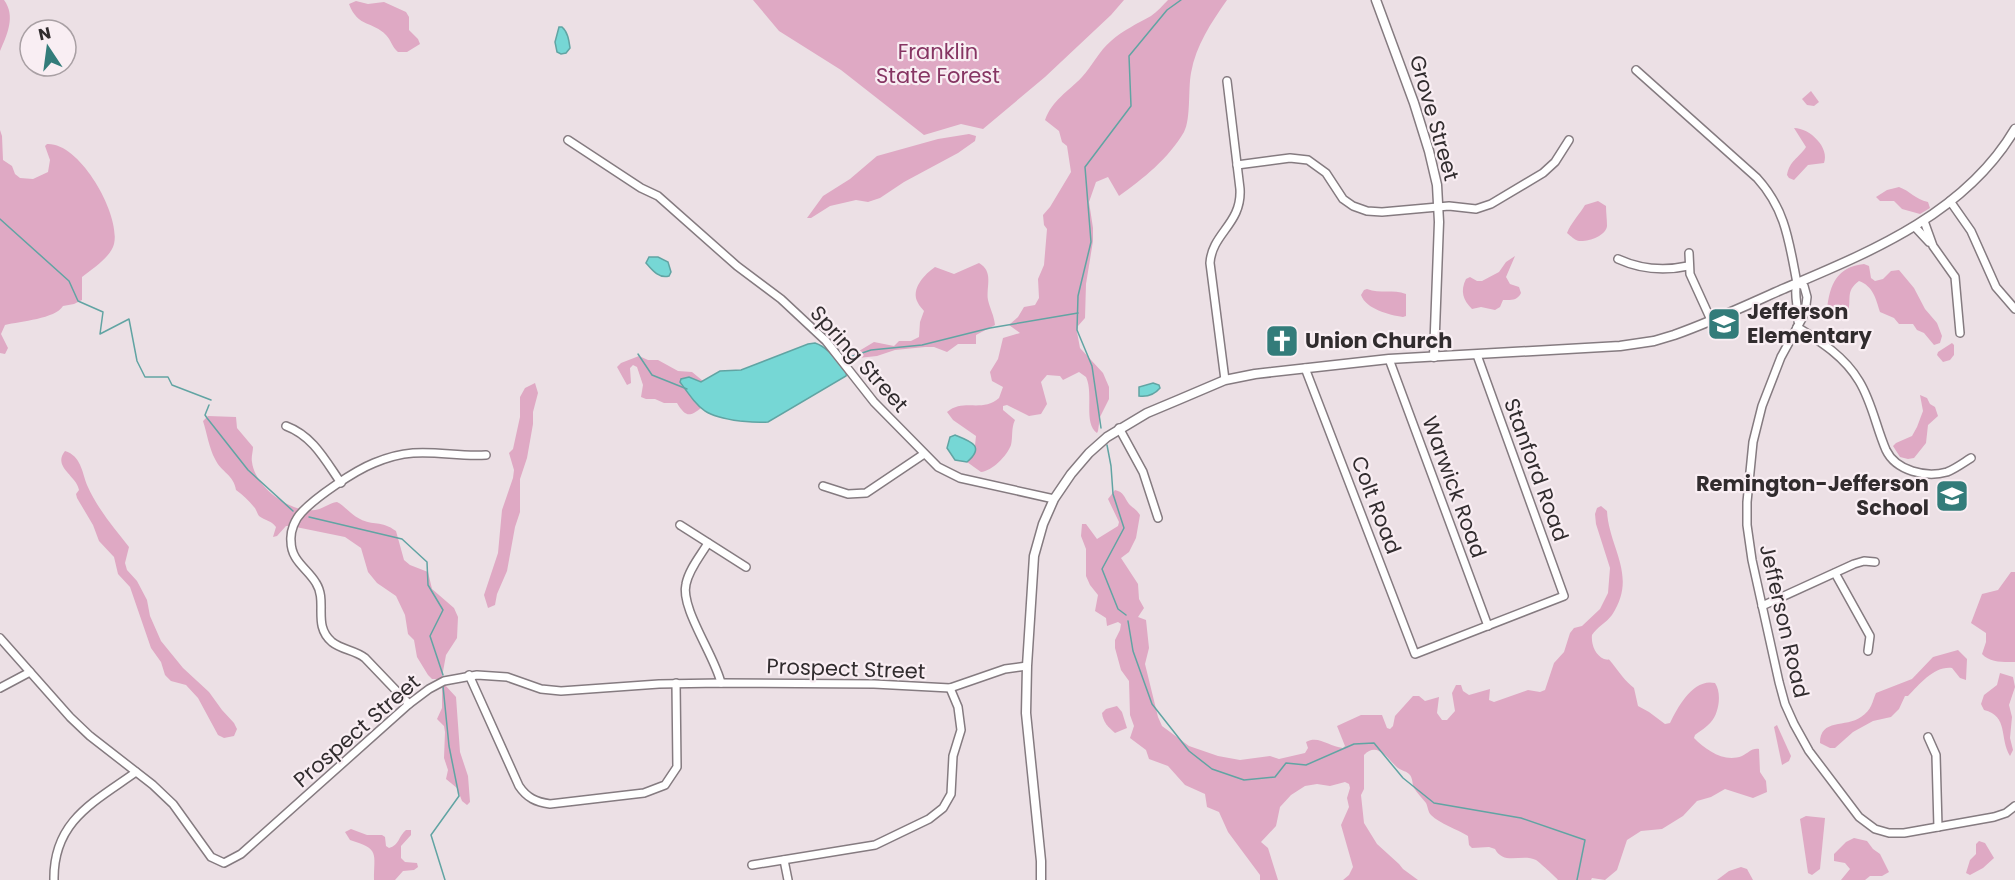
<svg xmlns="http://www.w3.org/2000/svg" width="2015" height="880" font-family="Poppins,sans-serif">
  <rect width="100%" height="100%" fill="#ece0e5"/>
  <!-- green -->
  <g fill="#dfa9c4">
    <path d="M0,0H4C16,16 7,35 0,51Z"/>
    <polygon points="753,0 1124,0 1111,15 1045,77 983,129 961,124 924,135 841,70 779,31"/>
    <path d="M1168,0H1227C1211,23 1196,45 1191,73C1188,89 1191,119 1184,132C1169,158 1143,179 1119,196L1108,177L1096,182L1089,202L1093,228V241L1086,284L1085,318L1078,326L1077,332L1080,348L1103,373L1109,387V399L1100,417L1098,431L1097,433C1083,423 1094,394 1086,377L1079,372L1063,380L1060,376L1047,375L1041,382L1047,404L1041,414L1029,416L1007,405L1003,406V410L1015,420C1011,428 1013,437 1011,445C1007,456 992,471 981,472L967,462L974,455L976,436L953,420L947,412C964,398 982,413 999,398L1003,387L992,381L990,372L998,359L1003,338L1020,333L1009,325L1018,317L1024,307L1035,305L1039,298L1038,279L1044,265L1047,229L1044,225L1043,215L1050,207L1071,172L1067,146L1062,142L1059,131L1045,120C1053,99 1067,93 1082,77C1092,66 1099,51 1111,41C1122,31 1138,23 1151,16C1157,12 1163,5 1168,0Z"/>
    <path d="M356,1L368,4L384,2L406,12L409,17V30L418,39L420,44L407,52H398C392,47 391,40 386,35C373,21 358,28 349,4Z"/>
    <polygon points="1811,91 1819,102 1814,106 1807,105 1802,99"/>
    <path d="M1794,128C1810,128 1830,148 1824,163L1808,165L1794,180L1789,178L1787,175C1790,160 1798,159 1806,147Z"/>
    <path d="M0,130L2,136L3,160L12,166L15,174L20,178L33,179L48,172L50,160L45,146L47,144C80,142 121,215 114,244C111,257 92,269 82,277V300L74,304L63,306C55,319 21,321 5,325L1,334L8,348L5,354L0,353Z"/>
    <polygon points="969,134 976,136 975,141 958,153 904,182 880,198 868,202 856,200 830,206 811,218 807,218 823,196 850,179 877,156 938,139"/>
    <path d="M1899,187C1910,191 1915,199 1928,202L1930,208L1920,214L1902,209L1894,201H1880L1876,197L1887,190Z"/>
    <path d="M1598,201L1606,206C1606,213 1607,219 1607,226C1606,236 1588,242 1579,241C1574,240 1571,236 1567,233C1571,223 1579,215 1585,205Z"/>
    <path d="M1515,256L1506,277L1510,284L1519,287L1521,293C1517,301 1511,300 1503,300L1500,307L1495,310L1481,307L1472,309C1463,300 1460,291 1466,279L1470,277L1477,281H1482L1499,272L1506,262Z"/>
    <path d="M979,263C994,272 986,286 988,300C990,309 994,315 995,325L976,335V344H958L947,352L934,347H925L895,350L877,356L849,359L854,354L874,342L894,346L899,341H911L919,337L920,322L924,311C922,308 919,306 918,303C910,289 925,274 935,267L954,274Z"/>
    <path d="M1864,264L1869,266L1871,278L1875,281L1883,279L1891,271L1899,270L1914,288L1925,309L1937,323L1942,336L1940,343L1934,345L1924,333L1917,330L1913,324H1899L1894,318L1880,312C1876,299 1873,286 1859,281C1844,292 1853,300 1847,314L1841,317H1835L1827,309C1830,284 1837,267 1864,264Z"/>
    <path d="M1367,289C1380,294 1393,289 1406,294V316L1403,317C1389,315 1366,309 1361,295L1364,290Z"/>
    <polygon points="1952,343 1954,345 1954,355 1950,360 1943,362 1937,355 1938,352"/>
    <path d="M639,356L648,360H658L678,371L692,372L703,381H695L692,398L701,408C689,418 685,416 677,403H664L655,399H646L641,397L643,385L637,367L633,365L630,368L631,383L627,385L617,367L621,363Z"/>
    <polygon points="535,383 538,393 533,412 533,424 527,458 520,479 520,512 515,527 507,571 497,594 495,605 488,608 484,595 498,553 502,510 513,478 514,470 509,453 513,449 520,417 520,397 525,388"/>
    <polygon points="1920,395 1927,398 1930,404 1935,407 1938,416 1928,425 1926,443 1914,458 1908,459 1900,457 1893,446 1896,443 1912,436 1917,427 1923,411"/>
    <path d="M208,416L236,417L237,428L253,447C253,452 251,457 252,462C255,487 290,513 315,510C323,509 329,503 337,502C345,506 351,515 360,519C373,526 381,520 396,531L404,560L410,565L428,572L432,589L454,608L458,617L457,638L446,655L442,677L439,679H432L428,675L417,657L414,640L408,634L405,615L396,596L377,583L368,572L361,548L345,537L291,526H286L277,536L273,537L276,527C271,520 265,521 259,516C257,513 256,509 254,507C248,500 243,495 236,490C234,475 221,472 215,459C209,448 207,433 203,421Z"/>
    <path d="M65,451C81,456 82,472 87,485C97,508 114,528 129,547L125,563L127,570L137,581L147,600L150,616L161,641L183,668L209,692L222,710L234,723L237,729L234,736L224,738L218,735L198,698L186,685L171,681L165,675L161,662L151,648L130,587L118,574L114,557L99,541L93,525L77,498L76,494L79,490C77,476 52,467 65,451Z"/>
    <path d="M1115,490C1124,492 1124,497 1129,504C1133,508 1137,510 1140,515L1136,538L1129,552L1121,558L1138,584L1139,599L1144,608L1138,617L1146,620L1149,648L1145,664L1158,717L1162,726L1189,746L1218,756L1240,760L1270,756L1279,759L1305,753L1308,748L1306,742C1319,735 1329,747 1343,748L1345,746L1337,726L1361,715H1382L1387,728L1390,729L1393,726L1395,716L1413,696H1419L1425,701L1439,697L1437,713L1442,720H1447L1455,711L1452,693L1456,685H1461L1463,691L1469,695L1490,689L1489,700L1494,702L1528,690L1540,692L1545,690L1554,663L1564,652L1570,633L1574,628L1582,626L1600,609L1608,593L1610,568L1596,524L1595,514L1597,508L1601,506L1607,511C1609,549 1638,575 1612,615C1606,623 1597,627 1592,635C1591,644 1595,655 1604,659C1611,661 1607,657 1612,663C1620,673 1625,681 1634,688L1638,706L1649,712L1665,724L1670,723C1678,707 1693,678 1715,683C1722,693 1719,713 1711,722C1707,727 1700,731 1695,735L1694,738C1706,750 1724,763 1742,756C1749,753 1751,748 1759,749L1760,772L1766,781L1767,792L1753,798L1725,789L1711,797L1697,801L1683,816L1662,829L1641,831L1627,840L1617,870L1605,880L1592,878L1591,880H1558C1556,877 1539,862 1536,860C1522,853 1504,866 1495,849L1489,847L1472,848L1469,845L1468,836C1457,829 1440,824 1431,815C1428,812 1428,807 1426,803C1422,798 1417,793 1414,788C1412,784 1413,779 1410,775C1407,771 1402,771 1398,768C1389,761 1378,740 1364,755V789L1361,795L1364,823L1377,844L1399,864L1403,869L1418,880H1343L1349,875L1353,867L1341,825L1349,807L1347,798L1350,788L1349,784L1345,782L1330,786L1317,784L1305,786L1291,795L1280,807L1276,826L1261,842L1268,848L1278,880H1260V875L1228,832L1219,812L1207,807L1205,794L1185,785L1168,766L1149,759L1146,750L1130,738L1134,726L1130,715L1129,681L1121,670L1115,648V640L1120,630L1121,624L1118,622L1107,626L1106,618L1095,611L1098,595L1090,585L1086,576V549L1081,536L1082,524H1086L1097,539L1118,526L1119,522L1108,499Z"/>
    <path d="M2011,572H2015V662C2004,662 1990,663 1982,654L1986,642V633L1971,623L1982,594L1998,590Z"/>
    <path d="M1958,650L1967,659L1966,680L1960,678L1952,668C1934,666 1920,684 1908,696H1905L1899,709L1891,717L1873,721L1853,732L1835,748H1830L1820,743C1820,718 1846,728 1861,717C1872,710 1872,702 1876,693L1912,679L1933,657Z"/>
    <path d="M2000,673L2013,677L2015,687L2009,705L2012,717L2010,738L2013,750L2010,756C1999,738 2009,716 1984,710L1981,704L1984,695L1997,685Z"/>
    <polygon points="445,685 456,697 460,752 468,776 470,802 467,805 462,801 457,788 446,779 448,770 444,758 445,732 444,726 437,719 442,708 442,688"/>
    <path d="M1117,706L1122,712L1127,728L1115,733C1108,727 1103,722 1102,713L1106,709Z"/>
    <polygon points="1777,725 1791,756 1789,761 1782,765 1774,727"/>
    <polygon points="1806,816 1825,818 1820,869 1812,875 1808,873 1800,819"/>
    <path d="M351,829L367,835H382L385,837L386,846L389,848C399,846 399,835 406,830H411V835L401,846V858L405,862L417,863L418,867L414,870L403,871L395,880H374C374,853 380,849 350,840L345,832Z"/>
    <polygon points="1854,838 1867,841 1873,849 1880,854 1889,872 1882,876 1870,876 1865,880 1841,880 1850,869 1845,863 1834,861 1834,854 1846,842"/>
    <polygon points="1979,841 1985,843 1994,858 1983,868 1970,875 1966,873 1970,860 1976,854 1976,844"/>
    <polygon points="1741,867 1747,869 1753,880 1717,880 1729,871"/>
  </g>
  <!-- water -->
  <g fill="#76d7d5" stroke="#61a4a3" stroke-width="1.5">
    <path d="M559,27H562C568,32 569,41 570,48L566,53L561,54L557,52L555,42Z"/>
    <path d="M649,257H658L668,262L671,272L669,276C659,279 652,270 646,263Z"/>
    <path d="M815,343C828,347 838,362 847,372L846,376L768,422C758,423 750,422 740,421C704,416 701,411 680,382L681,379L689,377L701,382L720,371L741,370L808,344Z"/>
    <path d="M1153,383L1159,385L1160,388C1155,394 1147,397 1139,396V387Z"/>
    <path d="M955,435C970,441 986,446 967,462L955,460L947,448L950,437Z"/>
  </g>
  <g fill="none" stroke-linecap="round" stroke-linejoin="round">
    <!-- stream -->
    <g stroke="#61a4a3" stroke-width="1.5">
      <polyline points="0,219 69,281 78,301 103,312 100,334 129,319 137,361 145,377 168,377 172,385 211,400"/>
      <polyline points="638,354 652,375 687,389"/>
      <polyline points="847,358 871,350 922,345 990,328 1078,313"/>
      <polyline points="209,405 205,415 207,418 248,470 293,511"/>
      <polyline points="1101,428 1092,366 1077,330 1078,296 1091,242 1085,167 1131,106 1129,56 1167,10 1181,0"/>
      <polyline points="1107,445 1111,466 1113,494 1124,528 1102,569 1118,609 1126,615"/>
      <polyline points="309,517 402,539 427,562 428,585 443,610 430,636 443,675"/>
      <polyline points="1128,621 1133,651 1152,704 1189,751 1212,769 1244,780 1275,777 1286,763 1306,765 1354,744 1374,743 1403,778 1434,803 1521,818 1585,840 1577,880"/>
      <polyline points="443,686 449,746 459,796 431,835 445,880"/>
    </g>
    <defs>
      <g id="minor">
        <path d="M1636,70L1757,178C1786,210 1789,242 1797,283C1793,294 1799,308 1798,321"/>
        <polyline points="568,140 641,188 658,196 737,266 781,299 826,341 874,402 938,467 960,478 1054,499"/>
        <polyline points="1237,165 1290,158 1308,160 1326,173 1343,199 1353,206 1367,211 1382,212 1449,206 1476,209 1491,204 1543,173 1555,162 1569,140"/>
        <polyline points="1950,201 1971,231 1996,287 2015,309"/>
        <polyline points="1924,221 1933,246 1955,277 1960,333"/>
        <polyline points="1915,227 1929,242"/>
        <polyline points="1689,253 1690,274 1711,320"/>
        <path d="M1618,259C1640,269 1665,271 1688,266"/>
        <polyline points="1797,283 1804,286 1807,297 1805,313 1781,357 1762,406 1753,442 1747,502 1747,525 1752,560 1779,682 1785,704 1794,724 1809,751 1859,817 1875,829 1889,833 1904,833 1994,817 2006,813 2015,806"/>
        <path d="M1797,327C1821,342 1844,356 1859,381C1872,402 1876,427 1886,450C1896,471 1926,478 1947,472C1955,469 1963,463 1971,458"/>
        <polyline points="1389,359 1488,626"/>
        <polyline points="1305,368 1415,654 1564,596 1477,355"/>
        <path d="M1225,380L1210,263C1212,233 1242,224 1240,189L1227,81"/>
        <path d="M286,426C313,436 325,460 341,483"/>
        <polyline points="1119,428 1143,472 1158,518"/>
        <polyline points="823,486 848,494 866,493 924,454"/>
        <polyline points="680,525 746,567"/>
        <path d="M708,543C701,555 689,569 686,584C680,608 715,656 721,683"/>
        <polyline points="1835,573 1870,636 1868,651"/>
        <polyline points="1762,606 1854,564 1864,561 1875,562"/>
        <polyline points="0,638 70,717 90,736 153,785 173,804 211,857 224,863 241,854 409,704 429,689 444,681 477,675 507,677 541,689 561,691 659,684 721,683 874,684 950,688 1005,669 1027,666"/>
        <path d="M469,675L519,786C527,798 536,802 550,804L644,793L665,785L677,767L676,683"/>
        <polyline points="0,688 30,672"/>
        <path d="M409,704L365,658C355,650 342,650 332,642C312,625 328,602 316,583C307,568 291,561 291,541C290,531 295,519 302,512C316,497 354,471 374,463C386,458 400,454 413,453C438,451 461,457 486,455"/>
        <polyline points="1928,737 1936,755 1938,827"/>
        <polyline points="784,860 788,880"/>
        <polyline points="752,865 875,845 929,819 943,808 951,794 953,756 961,730 958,707 950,688"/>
        <path d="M54,880C53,821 94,802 136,772"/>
      </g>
      <g id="major">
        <polyline points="1376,0 1414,103 1429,151 1437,185 1439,222 1434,357"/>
        <path d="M1041,880V861L1026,713L1027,666L1034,556L1043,524L1054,499L1071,474L1089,453L1107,437L1147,413L1178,400L1225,380L1255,374L1389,359L1620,346L1654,341L1674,335C1711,322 1747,305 1783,289C1870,252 1965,214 2015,129"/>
      </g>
    </defs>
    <!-- minor casing -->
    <use href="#minor" stroke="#857b80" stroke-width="10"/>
    <!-- major casing -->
    <use href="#major" stroke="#857b80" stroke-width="11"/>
    <!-- minor -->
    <use href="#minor" stroke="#fff" stroke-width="7"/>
    <!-- major -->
    <use href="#major" stroke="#fff" stroke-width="8"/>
  </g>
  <!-- icons -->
  <defs>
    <symbol id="school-square" viewBox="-11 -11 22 22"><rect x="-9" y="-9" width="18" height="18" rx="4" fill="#337c7a" stroke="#f9eef3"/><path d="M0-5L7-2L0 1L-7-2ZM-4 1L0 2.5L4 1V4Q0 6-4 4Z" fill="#fff"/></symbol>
    <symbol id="church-square" viewBox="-11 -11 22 22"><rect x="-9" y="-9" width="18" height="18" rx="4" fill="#337c7a" stroke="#f9eef3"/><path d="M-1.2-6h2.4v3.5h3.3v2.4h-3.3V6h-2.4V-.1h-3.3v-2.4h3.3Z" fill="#fff"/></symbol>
  </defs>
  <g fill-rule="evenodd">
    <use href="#school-square" x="1705" y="305" width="38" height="38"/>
    <use href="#church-square" x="1263" y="322" width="38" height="38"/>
    <use href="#school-square" x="1933" y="477" width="38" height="38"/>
  </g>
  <g text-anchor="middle" stroke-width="4.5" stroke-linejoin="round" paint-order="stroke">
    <!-- park labels -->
    <g font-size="21" fill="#863563" stroke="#f9eef3">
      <text x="938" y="59">Franklin<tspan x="938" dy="24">State Forest</tspan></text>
    </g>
    <!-- street labels -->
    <g font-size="21" fill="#312c2e" stroke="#f9eef3">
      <text transform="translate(1434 118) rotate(74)" y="7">Grove Street</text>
      <text transform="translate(859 359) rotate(48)" y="7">Spring Street</text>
      <text transform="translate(1536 470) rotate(70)" y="7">Stanford Road</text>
      <text transform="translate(1454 487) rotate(70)" y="7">Warwick Road</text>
      <text transform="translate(1376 505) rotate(69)" y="7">Colt Road</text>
      <text transform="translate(1784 621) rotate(77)" y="7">Jefferson Road</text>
      <text transform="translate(846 669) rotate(2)" y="7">Prospect Street</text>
      <text transform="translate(357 731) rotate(-41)" y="7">Prospect Street</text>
    </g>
    <!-- poi labels -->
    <g font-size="21" font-weight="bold" fill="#312c2e" stroke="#f9eef3" text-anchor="start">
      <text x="1747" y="319">Jefferson<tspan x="1747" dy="24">Elementary</tspan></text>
      <text x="1305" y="348">Union Church</text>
      <text x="1929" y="491" text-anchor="end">Remington-Jefferson<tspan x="1929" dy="24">School</tspan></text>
    </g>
  </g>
  <!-- north arrow -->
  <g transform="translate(48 48) rotate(347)"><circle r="28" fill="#f9eef3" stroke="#a9a0a4" stroke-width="1.5"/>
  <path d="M0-4.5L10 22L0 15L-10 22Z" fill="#337c7a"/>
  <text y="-9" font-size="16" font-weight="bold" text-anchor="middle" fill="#312c2e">N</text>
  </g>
</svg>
